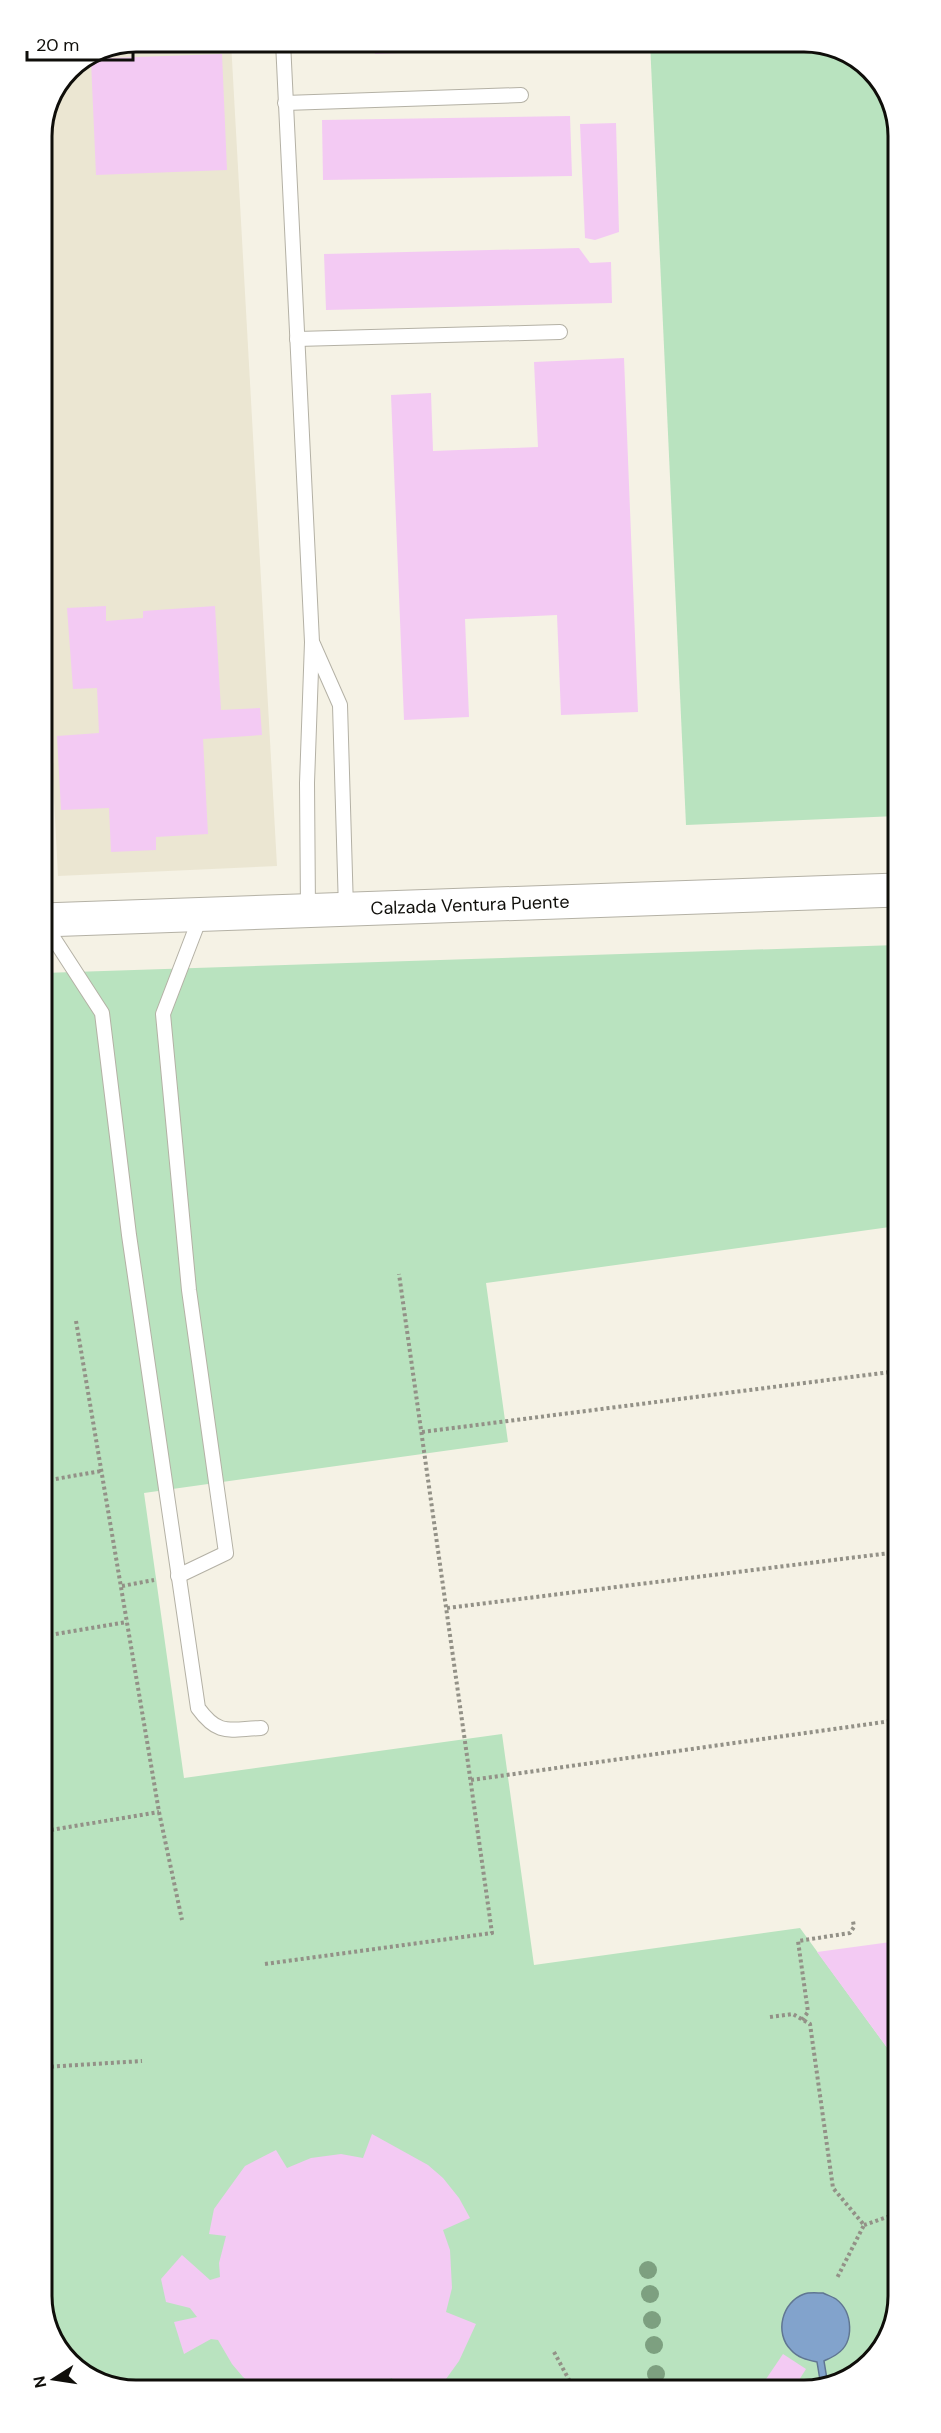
<svg xmlns="http://www.w3.org/2000/svg" width="941" height="2433" font-family="'DM Sans',sans-serif">
  <rect width="100%" height="100%" fill="#f5f2e5"/>
  <!-- built -->
  <polygon fill="#ebe6d2" points="136,42 231,42 277,866 58,876 43,587 42,130 70,69"/>
  <!-- green -->
  <g fill="#b9e3bf">
    <polygon points="650,42 811,42 867,65 896,111 897,816 686,825"/>
    <polygon points="897,945 897,1226 486,1283 508,1442 144,1493 184,1778 502,1734 534,1965 800,1928 899,2064 899,2297 879,2354 830,2388 130,2391 74,2368 45,2322 43,973"/>
  </g>
  <!-- water -->
  <path fill="#82a3cc" stroke="#607692" stroke-width="1.5" d="M823,2293C827,2295 833,2297 836,2299C853,2312 855,2342 837,2354C833,2357 828,2359 824,2361L827,2379L835,2384L830,2388H815L820,2380L817,2362C808,2360 798,2358 791,2350C774,2333 782,2302 804,2294C809,2292 817,2293 823,2293Z"/>
  <!-- building -->
  <g fill="#f3caf3">
    <polygon points="374,42 563,42 563,46 375,54"/>
    <polygon points="109,53 109,58 222,54 227,170 96,175 91,61"/>
    <polygon points="570,116 572,176 323,180 322,120"/>
    <polygon points="616,123 619,232 595,240 585,238 580,124"/>
    <polygon points="579,248 590,263 611,262 612,303 326,310 324,254"/>
    <polygon points="624,358 638,712 561,715 557,615 465,619 469,717 404,720 391,395 431,393 433,451 538,447 534,362"/>
    <polygon points="106,606 106,621 143,618 143,611 215,606 221,710 260,708 262,735 203,739 208,834 156,837 156,850 111,852 109,808 61,810 57,736 99,733 97,688 73,689 67,608"/>
    <polygon points="898,1941 899,2064 817,1952"/>
    <polygon points="372,2134 428,2165 443,2178 459,2198 470,2218 443,2230 450,2250 452,2288 446,2312 476,2324 459,2361 446,2379 433,2389 398,2390 392,2378 369,2386 334,2390 304,2388 303,2390 260,2390 243,2377 232,2364 218,2340 211,2339 184,2354 174,2322 197,2317 190,2308 166,2302 161,2279 182,2255 210,2280 220,2277 219,2263 226,2236 209,2234 214,2209 245,2166 276,2150 287,2168 311,2158 341,2154 363,2158"/>
    <polygon points="783,2354 806,2369 794,2388 760,2388"/>
  </g>
  <g fill="none" stroke-linecap="round" stroke-linejoin="round">
    <defs>
      <g id="lane">
        <polyline points="283,42 312,642 307,783 308,910"/>
        <polyline points="285,103 521,95"/>
        <polyline points="297,339 560,332"/>
        <polyline points="313,644 340,705 346,909"/>
        <path d="M43,922L102,1013L129,1235L198,1708C219,1737 230,1729 261,1728"/>
        <polyline points="178,1576 226,1553 189,1290 163,1014 201,915"/>
      </g>
      <polyline id="secondary" points="43,920 897,890"/>
    </defs>
    <!-- lane casing -->
    <use href="#lane" stroke="#b4b1a5" stroke-width="16"/>
    <!-- secondary casing -->
    <use href="#secondary" stroke="#b4b1a5" stroke-width="35"/>
    <!-- path -->
    <g stroke="#939187" stroke-width="4" stroke-dasharray="3 3" stroke-linecap="butt">
      <polyline points="76,1321 159,1812 182,1920"/>
      <polyline points="422,1432 898,1371"/>
      <polyline points="44,1481 101,1471"/>
      <polyline points="122,1586 154,1580"/>
      <polyline points="447,1608 898,1552"/>
      <polyline points="44,1636 127,1622"/>
      <polyline points="471,1780 898,1720"/>
      <polyline points="45,1831 159,1812"/>
      <polyline points="265,1964 492,1933 399,1274"/>
      <polyline points="770,2017 793,2014 810,2024 833,2188 864,2225 837,2278"/>
      <polyline points="802,2020 808,2012 798,1941 850,1933 854,1927 853,1921"/>
      <polyline points="45,2067 142,2061"/>
      <polyline points="864,2225 899,2213"/>
      <polyline points="554,2352 574,2389"/>
    </g>
    <!-- lane -->
    <use href="#lane" stroke="#fff" stroke-width="14"/>
    <!-- secondary -->
    <use href="#secondary" stroke="#fff" stroke-width="33"/>
  </g>
  <!-- trees -->
  <g fill="#7da080">
    <circle cx="648" cy="2270" r="9"/>
    <circle cx="650" cy="2294" r="9"/>
    <circle cx="652" cy="2320" r="9"/>
    <circle cx="654" cy="2345" r="9"/>
    <circle cx="656" cy="2374" r="9"/>
  </g>
  <g text-anchor="middle" stroke-width="4.5" stroke-linejoin="round" paint-order="stroke">
    <!-- street labels -->
    <g font-size="18" fill="#0f0e0a" stroke="#fff">
      <text transform="translate(470 905) rotate(-2)" y="6">Calzada Ventura Puente</text>
    </g>
  </g>
  <!-- crop -->
  <path d="M0 0H941V2433H0ZM136 52H804A84 84 0 0 1 888 136V2296A84 84 0 0 1 804 2380H136A84 84 0 0 1 52 2296V136A84 84 0 0 1 136 52Z" fill="#fff" fill-rule="evenodd"/>
  <path fill="none" stroke="#0f0e0a" stroke-width="3" d="M136 52H804A84 84 0 0 1 888 136V2296A84 84 0 0 1 804 2380H136A84 84 0 0 1 52 2296V136A84 84 0 0 1 136 52Z"/>
  <!-- north arrow -->
  <g transform="translate(54 2379) rotate(258)" stroke="#ffffff" stroke-width="4.5" paint-order="stroke">
  <path d="M0-4.5L10 22L0 15L-10 22Z" fill="#0f0e0a"/>
  <text y="-9" font-size="16" font-weight="bold" text-anchor="middle" fill="#0f0e0a">N</text>
  </g>
  <!-- scale -->
  <path d="M27 51v9h106v-9" fill="none" stroke="#0f0e0a" stroke-width="3"/>
  <text x="36" y="51" font-size="18" fill="#0f0e0a" stroke="#ffffff" stroke-width="4.5" paint-order="stroke">20 m</text>
</svg>
